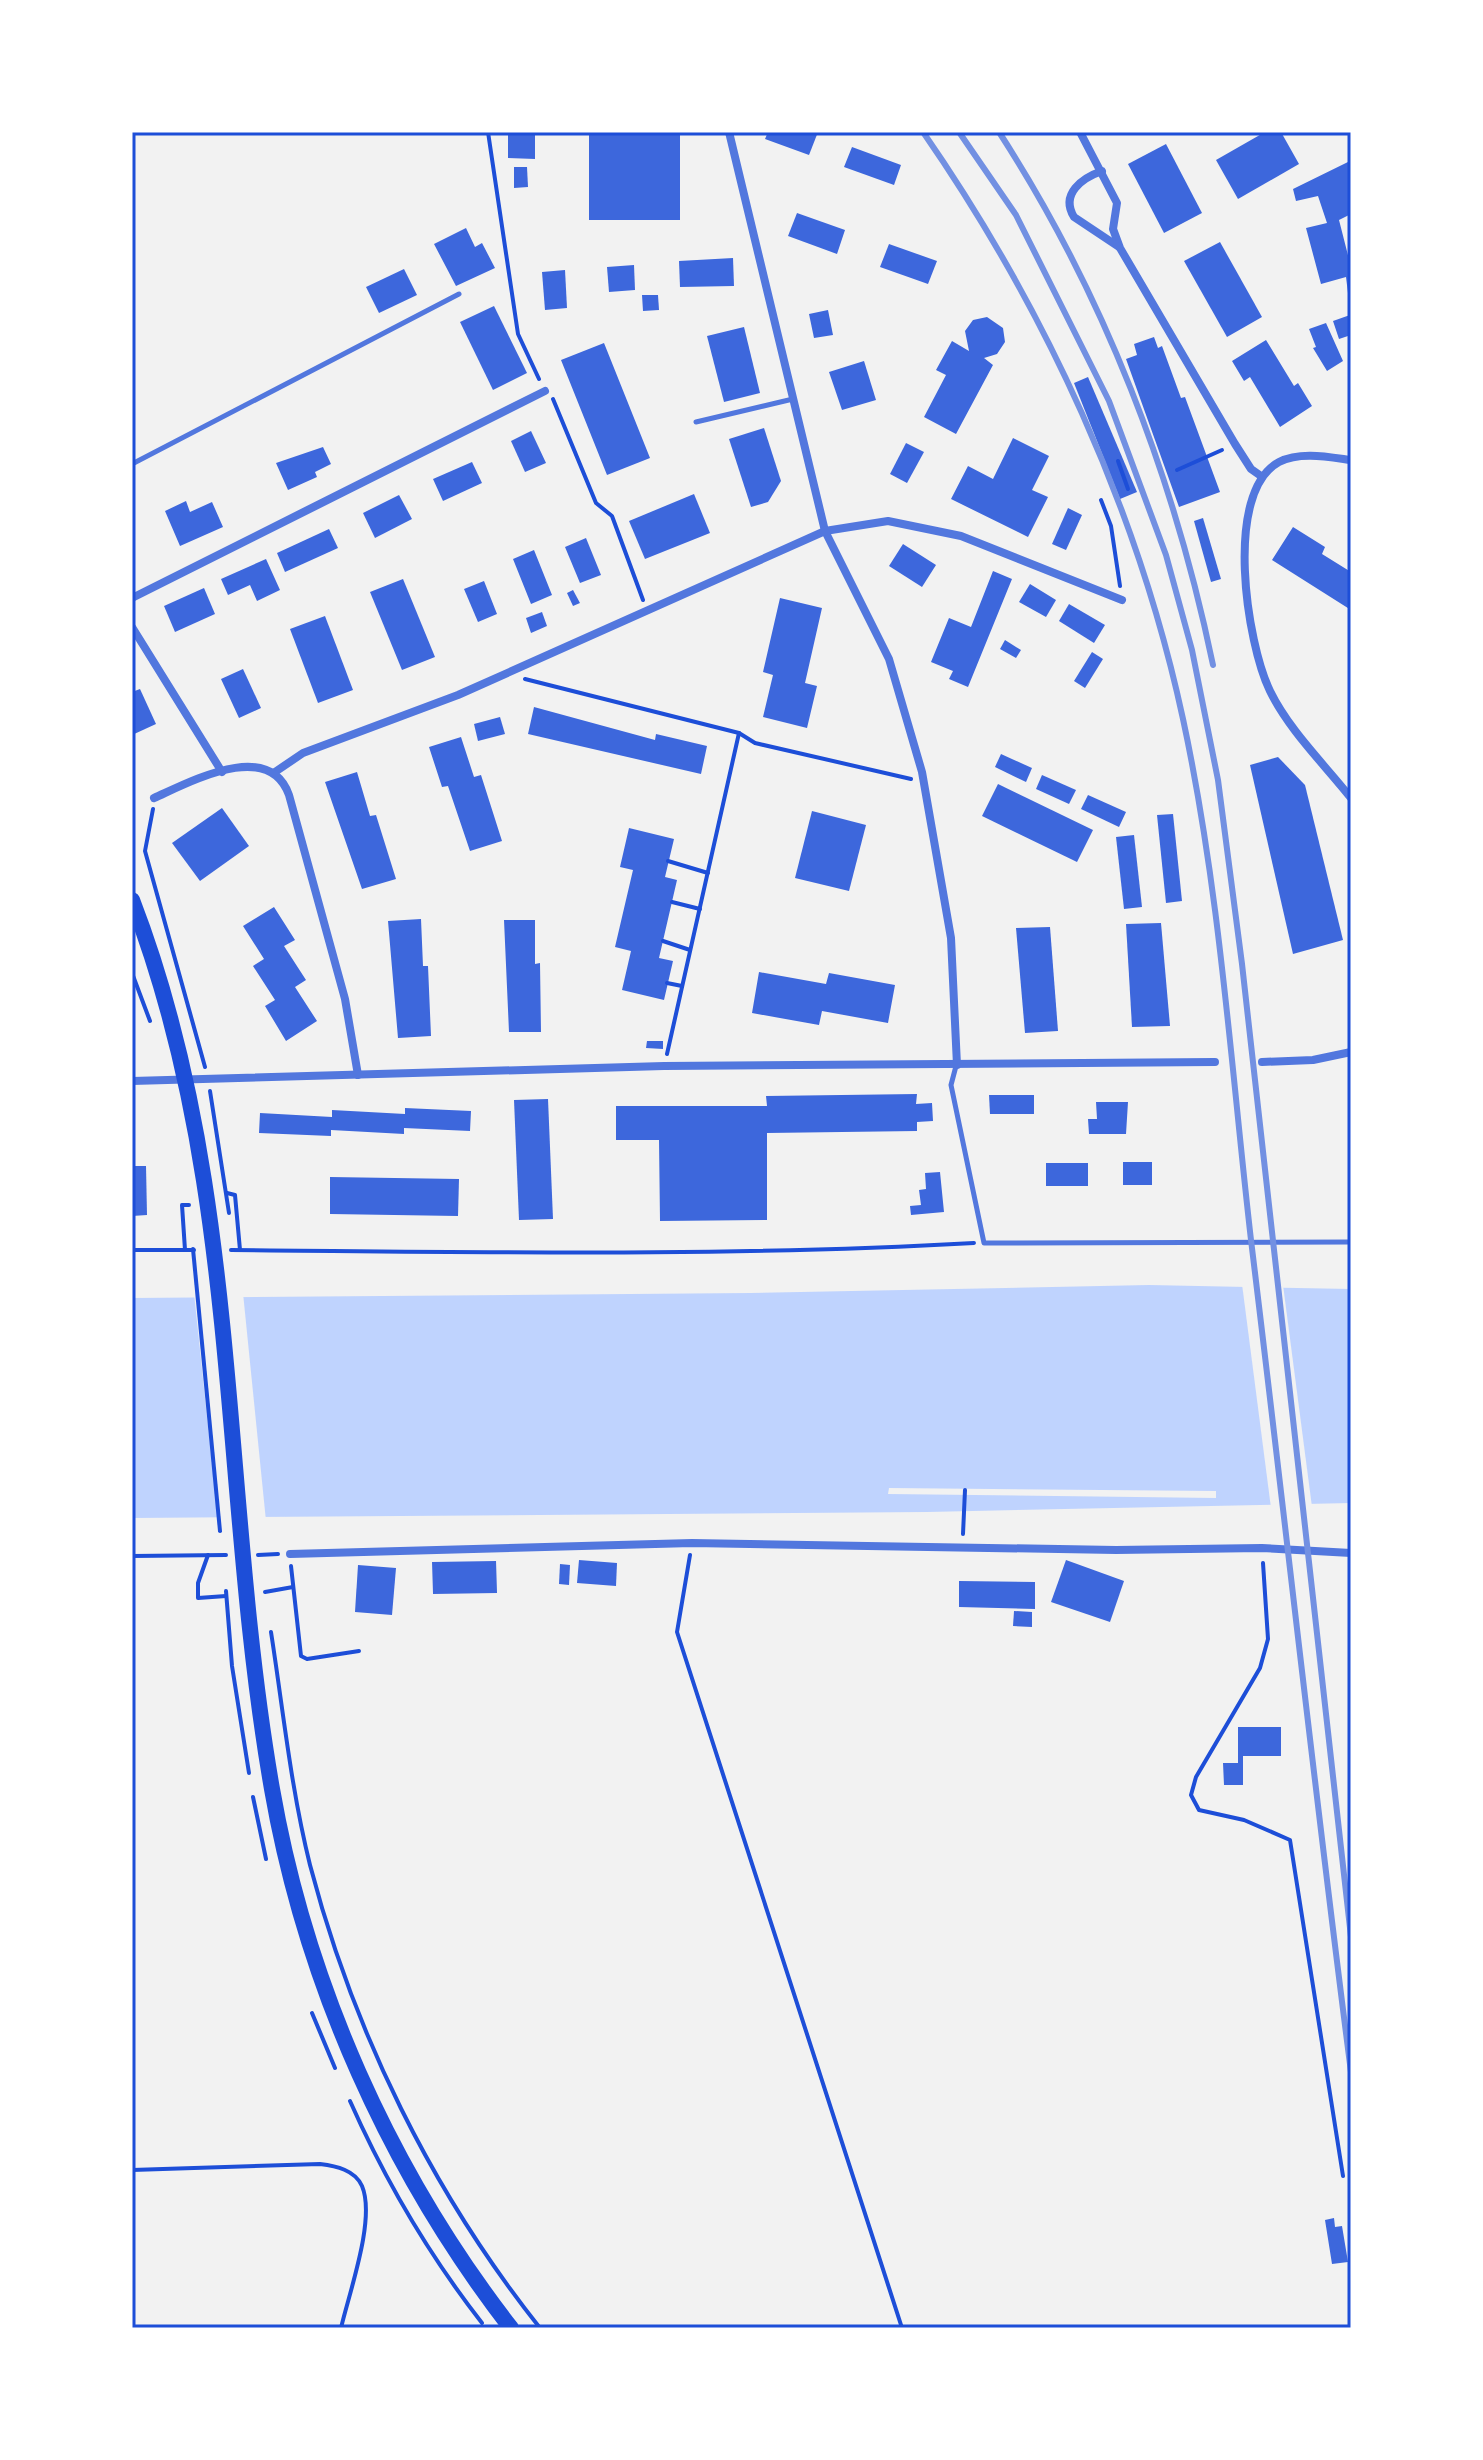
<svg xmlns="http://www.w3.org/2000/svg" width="1483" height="2460" font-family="Roboto,sans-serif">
  <rect width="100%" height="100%" fill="#f2f2f2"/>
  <!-- water -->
  <polygon fill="#bfd3fe" points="1149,1285 1351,1289 1351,1503 927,1512 132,1518 132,1298 751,1293"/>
  <!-- pier -->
  <g fill="#f2f2f2">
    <polygon points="1242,1284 1283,1285 1312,1507 1271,1508"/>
    <polygon points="194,1293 243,1293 266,1521 218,1521"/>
    <polygon points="889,1488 1216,1491 1216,1498 888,1494"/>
  </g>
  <!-- building -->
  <g fill="#3d67dc">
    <polygon points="508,132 535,132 535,159 508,158"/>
    <rect x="589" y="132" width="91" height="88"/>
    <polygon points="768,132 818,132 809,155 765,139"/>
    <polygon points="1265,132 1281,132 1299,164 1238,199 1216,160"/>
    <polygon points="1166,144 1202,213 1164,233 1128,164"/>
    <polygon points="852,147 901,165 894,185 844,167"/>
    <polygon points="1350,161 1351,214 1339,220 1351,267 1349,301 1346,277 1321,284 1306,228 1327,223 1318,196 1296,201 1293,189"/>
    <polygon points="514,167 527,167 528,187 514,188"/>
    <polygon points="797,213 845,230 837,254 788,236"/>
    <polygon points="466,228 475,247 482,243 495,268 456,286 434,244"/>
    <polygon points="1220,242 1262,317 1227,337 1184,261"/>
    <polygon points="889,244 937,261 928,284 880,267"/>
    <polygon points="733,258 734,286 680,287 679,261"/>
    <polygon points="634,265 635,290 609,292 607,267"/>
    <polygon points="404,269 417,295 379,313 366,287"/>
    <polygon points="565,270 567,308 545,310 542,272"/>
    <polygon points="642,295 658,295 659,310 643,311"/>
    <polygon points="494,306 527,373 493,390 460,322"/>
    <polygon points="828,310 833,335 814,338 809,314"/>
    <polygon points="1350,315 1351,335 1339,339 1333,321"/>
    <polygon points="987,317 1003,328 1005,342 997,354 984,358 993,365 956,434 924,417 946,375 936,370 952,341 969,351 965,331 973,320"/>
    <polygon points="1326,323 1343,361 1327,371 1313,348 1316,347 1309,329"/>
    <polygon points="744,327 760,393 724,402 707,336"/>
    <polygon points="1154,337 1158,348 1162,346 1181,398 1185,397 1220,492 1179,507 1126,359 1137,355 1134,344"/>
    <polygon points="1266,340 1294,386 1298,383 1312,406 1280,427 1250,377 1244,381 1232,361"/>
    <polygon points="604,343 650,458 607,475 561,360"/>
    <polygon points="864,361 876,400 842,410 829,372"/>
    <polygon points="1088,377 1137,492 1120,499 1074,383"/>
    <polygon points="764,428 781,481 768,502 751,507 729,439"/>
    <polygon points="531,431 546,463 525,472 511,441"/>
    <polygon points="1013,438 1049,456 1032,490 1048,497 1028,537 951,499 968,466 993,479"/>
    <polygon points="906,443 924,452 907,483 890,474"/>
    <polygon points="323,447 331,464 315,472 317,477 288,490 276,463"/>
    <polygon points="472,462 482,483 443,501 433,479"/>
    <polygon points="694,494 710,533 645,559 629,521"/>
    <polygon points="399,495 412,519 375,538 363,513"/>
    <polygon points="186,501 190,512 212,502 223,527 180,546 165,511"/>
    <polygon points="1068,508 1082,515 1066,550 1052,544"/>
    <polygon points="1203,518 1221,579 1211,582 1194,521"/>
    <polygon points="1293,527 1325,547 1322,554 1351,572 1351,610 1272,560"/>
    <polygon points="329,529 338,548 285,572 277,553"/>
    <polygon points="586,538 601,575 580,583 565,547"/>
    <polygon points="903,544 936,565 922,587 889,566"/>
    <polygon points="534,550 552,595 531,604 513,559"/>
    <polygon points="266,559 280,590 257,601 250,585 228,595 221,579"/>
    <polygon points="993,571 1012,579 968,687 949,679 953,671 931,662 949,618 971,627"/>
    <polygon points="403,579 435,657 402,670 370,592"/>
    <polygon points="484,581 497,614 478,622 464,589"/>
    <polygon points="1030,584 1056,600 1046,617 1019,602"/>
    <polygon points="204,588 215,614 175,632 164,606"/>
    <polygon points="573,590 580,603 573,606 567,593"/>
    <polygon points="780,598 822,608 805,683 817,686 807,728 763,717 773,675 763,672"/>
    <polygon points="1069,604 1105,625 1094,643 1059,621"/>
    <polygon points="542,612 547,626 531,633 526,618"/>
    <polygon points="325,616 353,690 318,703 290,629"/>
    <polygon points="1005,640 1021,650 1016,658 1000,649"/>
    <polygon points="1092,652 1103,659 1085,688 1074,681"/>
    <polygon points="243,669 261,708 239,718 221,679"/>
    <polygon points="140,689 156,724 132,735 132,692"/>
    <polygon points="534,707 655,740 656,734 707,746 701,774 528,734"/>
    <polygon points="500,717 505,734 478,741 474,724"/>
    <polygon points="461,737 474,777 481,775 502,841 470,851 448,786 442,787 429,747"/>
    <polygon points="1001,754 1032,768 1026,782 995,767"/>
    <polygon points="1278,757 1305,785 1343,940 1293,954 1250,765"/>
    <polygon points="357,772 370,816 376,815 396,879 362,889 325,782"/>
    <polygon points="1042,775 1076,790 1069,804 1036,789"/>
    <polygon points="998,784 1093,830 1077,862 982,816"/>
    <polygon points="1088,795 1126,812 1119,827 1081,809"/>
    <polygon points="222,808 249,846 200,881 172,843"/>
    <polygon points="812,811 866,825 849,891 795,878"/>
    <polygon points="1173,814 1182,901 1166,903 1157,815"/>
    <polygon points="629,828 674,839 665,877 677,880 659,958 673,961 664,1000 622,990 631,951 615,947 633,870 620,867"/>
    <polygon points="1134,835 1142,907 1124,909 1116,837"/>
    <polygon points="274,907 295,940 284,946 306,980 295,987 317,1021 286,1041 265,1006 275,1000 253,966 264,959 243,926"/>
    <polygon points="421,919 423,966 428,966 431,1036 398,1038 388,921"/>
    <polygon points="504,920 535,920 535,964 540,963 541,1032 509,1032"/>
    <polygon points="1161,923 1170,1026 1132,1027 1126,924"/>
    <polygon points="1050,927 1058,1031 1025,1033 1016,928"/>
    <polygon points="759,972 826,984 829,973 895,985 888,1023 822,1011 819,1025 752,1013"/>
    <polygon points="647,1041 663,1041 663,1049 646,1048"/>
    <polygon points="917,1094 916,1104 932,1103 933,1121 917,1122 917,1131 767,1133 767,1220 660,1221 659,1140 616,1140 616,1106 767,1106 766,1096"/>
    <polygon points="989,1095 1034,1095 1034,1114 990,1114"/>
    <polygon points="548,1099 553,1219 519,1220 514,1100"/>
    <polygon points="1096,1102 1128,1102 1126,1134 1089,1134 1088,1119 1097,1119"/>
    <polygon points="405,1108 471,1111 470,1131 404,1128 404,1134 331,1130 331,1136 259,1133 260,1113 332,1117 332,1110 405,1114"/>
    <rect x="1123" y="1162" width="29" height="23"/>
    <rect x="1046" y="1163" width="42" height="23"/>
    <polygon points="132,1166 146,1166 147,1215 132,1216"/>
    <polygon points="940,1172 944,1212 911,1215 910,1206 921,1205 919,1190 926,1189 925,1173"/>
    <polygon points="330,1177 459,1179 458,1216 330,1214"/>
    <polygon points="579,1560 617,1563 616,1586 577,1583"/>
    <polygon points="1066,1560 1124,1581 1110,1622 1051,1602"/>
    <polygon points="496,1561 497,1593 433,1594 432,1562"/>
    <polygon points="560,1564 570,1565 569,1585 559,1584"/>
    <polygon points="358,1565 396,1568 392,1615 355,1612"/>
    <polygon points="959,1581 1035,1582 1035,1609 959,1607"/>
    <polygon points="1014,1611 1032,1612 1032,1627 1013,1626"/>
    <polygon points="1238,1727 1281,1727 1281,1756 1243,1756 1243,1785 1224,1785 1223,1763 1238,1763"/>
    <polygon points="1334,2218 1335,2227 1342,2226 1348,2262 1332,2264 1325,2220"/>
  </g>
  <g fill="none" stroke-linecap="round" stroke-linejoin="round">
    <!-- path -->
    <g stroke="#1d4ed8" stroke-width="4">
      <polyline points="488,132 518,334 539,379"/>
      <polyline points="553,399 596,503 612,516 643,600"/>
      <polyline points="1118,461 1128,489"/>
      <polyline points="1177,470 1222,450"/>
      <polyline points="1101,500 1111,526 1120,586"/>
      <polyline points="525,679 739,733 755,743 911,779"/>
      <polyline points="153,809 145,851 205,1067"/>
      <polyline points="668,861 708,873"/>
      <polyline points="672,902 700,909"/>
      <polyline points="663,941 690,950"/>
      <polyline points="132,973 150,1021"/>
      <polyline points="667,983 682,986"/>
      <polyline points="667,1054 739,733"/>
      <polyline points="210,1091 229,1213"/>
      <polyline points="227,1193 235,1195 240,1250"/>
      <polyline points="193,1249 220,1531"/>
      <polyline points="132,1250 194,1250"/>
      <polyline points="185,1250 182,1205 189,1205"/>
      <path d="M231,1250C479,1252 726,1257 974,1243"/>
      <polyline points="963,1534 965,1490"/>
      <polyline points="208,1555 198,1583 198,1598 226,1596"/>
      <polyline points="258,1555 278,1554"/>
      <polyline points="690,1555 677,1632 902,2328"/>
      <polyline points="132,1556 226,1555"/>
      <polyline points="1263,1563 1268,1639 1260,1668 1196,1777 1191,1795 1199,1810 1244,1820 1290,1840 1343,2176"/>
      <polyline points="291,1566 301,1656 307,1659 359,1651"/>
      <polyline points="226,1591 232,1666 249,1773"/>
      <polyline points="265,1592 293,1587"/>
      <path d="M271,1632C283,1709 291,1789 310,1865C354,2033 432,2192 540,2328"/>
      <polyline points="253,1797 266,1859"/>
      <polyline points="312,2013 335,2068"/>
      <path d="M350,2101C385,2180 429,2255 482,2323"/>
      <path d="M132,2170L320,2164C336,2166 355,2170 362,2186C376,2219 349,2293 341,2328"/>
    </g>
    <!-- service -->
    <g stroke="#5277de" stroke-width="5">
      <polyline points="696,422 793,399"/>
      <polyline points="132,464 459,294"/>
      <polyline points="956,1066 951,1085 984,1243 1351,1242"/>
    </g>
    <!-- minor -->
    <g stroke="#5277de" stroke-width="8">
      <polyline points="729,132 825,531 889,659 922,772 951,938 957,1065"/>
      <polyline points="1080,132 1117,203 1113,229 1120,248 1235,444 1251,469 1261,476"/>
      <path d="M1102,171C1082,178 1060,194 1074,217L1119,247"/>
      <path d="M1351,460C1329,457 1300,451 1279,462C1223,492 1247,644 1270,691C1289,730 1324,764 1351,798"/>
      <polyline points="132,598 545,391"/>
      <polyline points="132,627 222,772"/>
      <polyline points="275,772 303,753 458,695 825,531 888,521 961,536 1122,600"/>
      <path d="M154,798C192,781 269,739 289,795L345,999L358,1075"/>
      <polyline points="1262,1062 1313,1060 1351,1052"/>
      <polyline points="132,1081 664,1066 1215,1062"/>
      <polyline points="290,1554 692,1543 1116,1550 1262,1548 1351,1553"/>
    </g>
    <!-- trunk -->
    <path stroke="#1d4ed8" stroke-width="16" d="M132,900C242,1185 220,1492 272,1789C306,1984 390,2172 511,2328"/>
    <!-- rail -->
    <g stroke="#7290e2" stroke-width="6">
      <path d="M923,132C1045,308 1138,510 1183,719C1220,891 1231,1067 1251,1240C1285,1518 1315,1795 1351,2072"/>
      <polyline points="959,132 1016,215 1109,401 1166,555 1192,650 1218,780 1242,964 1351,1937"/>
      <path d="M999,132C1104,294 1174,477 1213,665"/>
    </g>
  </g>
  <!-- border -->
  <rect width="1483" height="2460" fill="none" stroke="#ffffff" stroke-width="268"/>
  <rect x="134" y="134" width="1215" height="2192" fill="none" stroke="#1d4ed8" stroke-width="3"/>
</svg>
